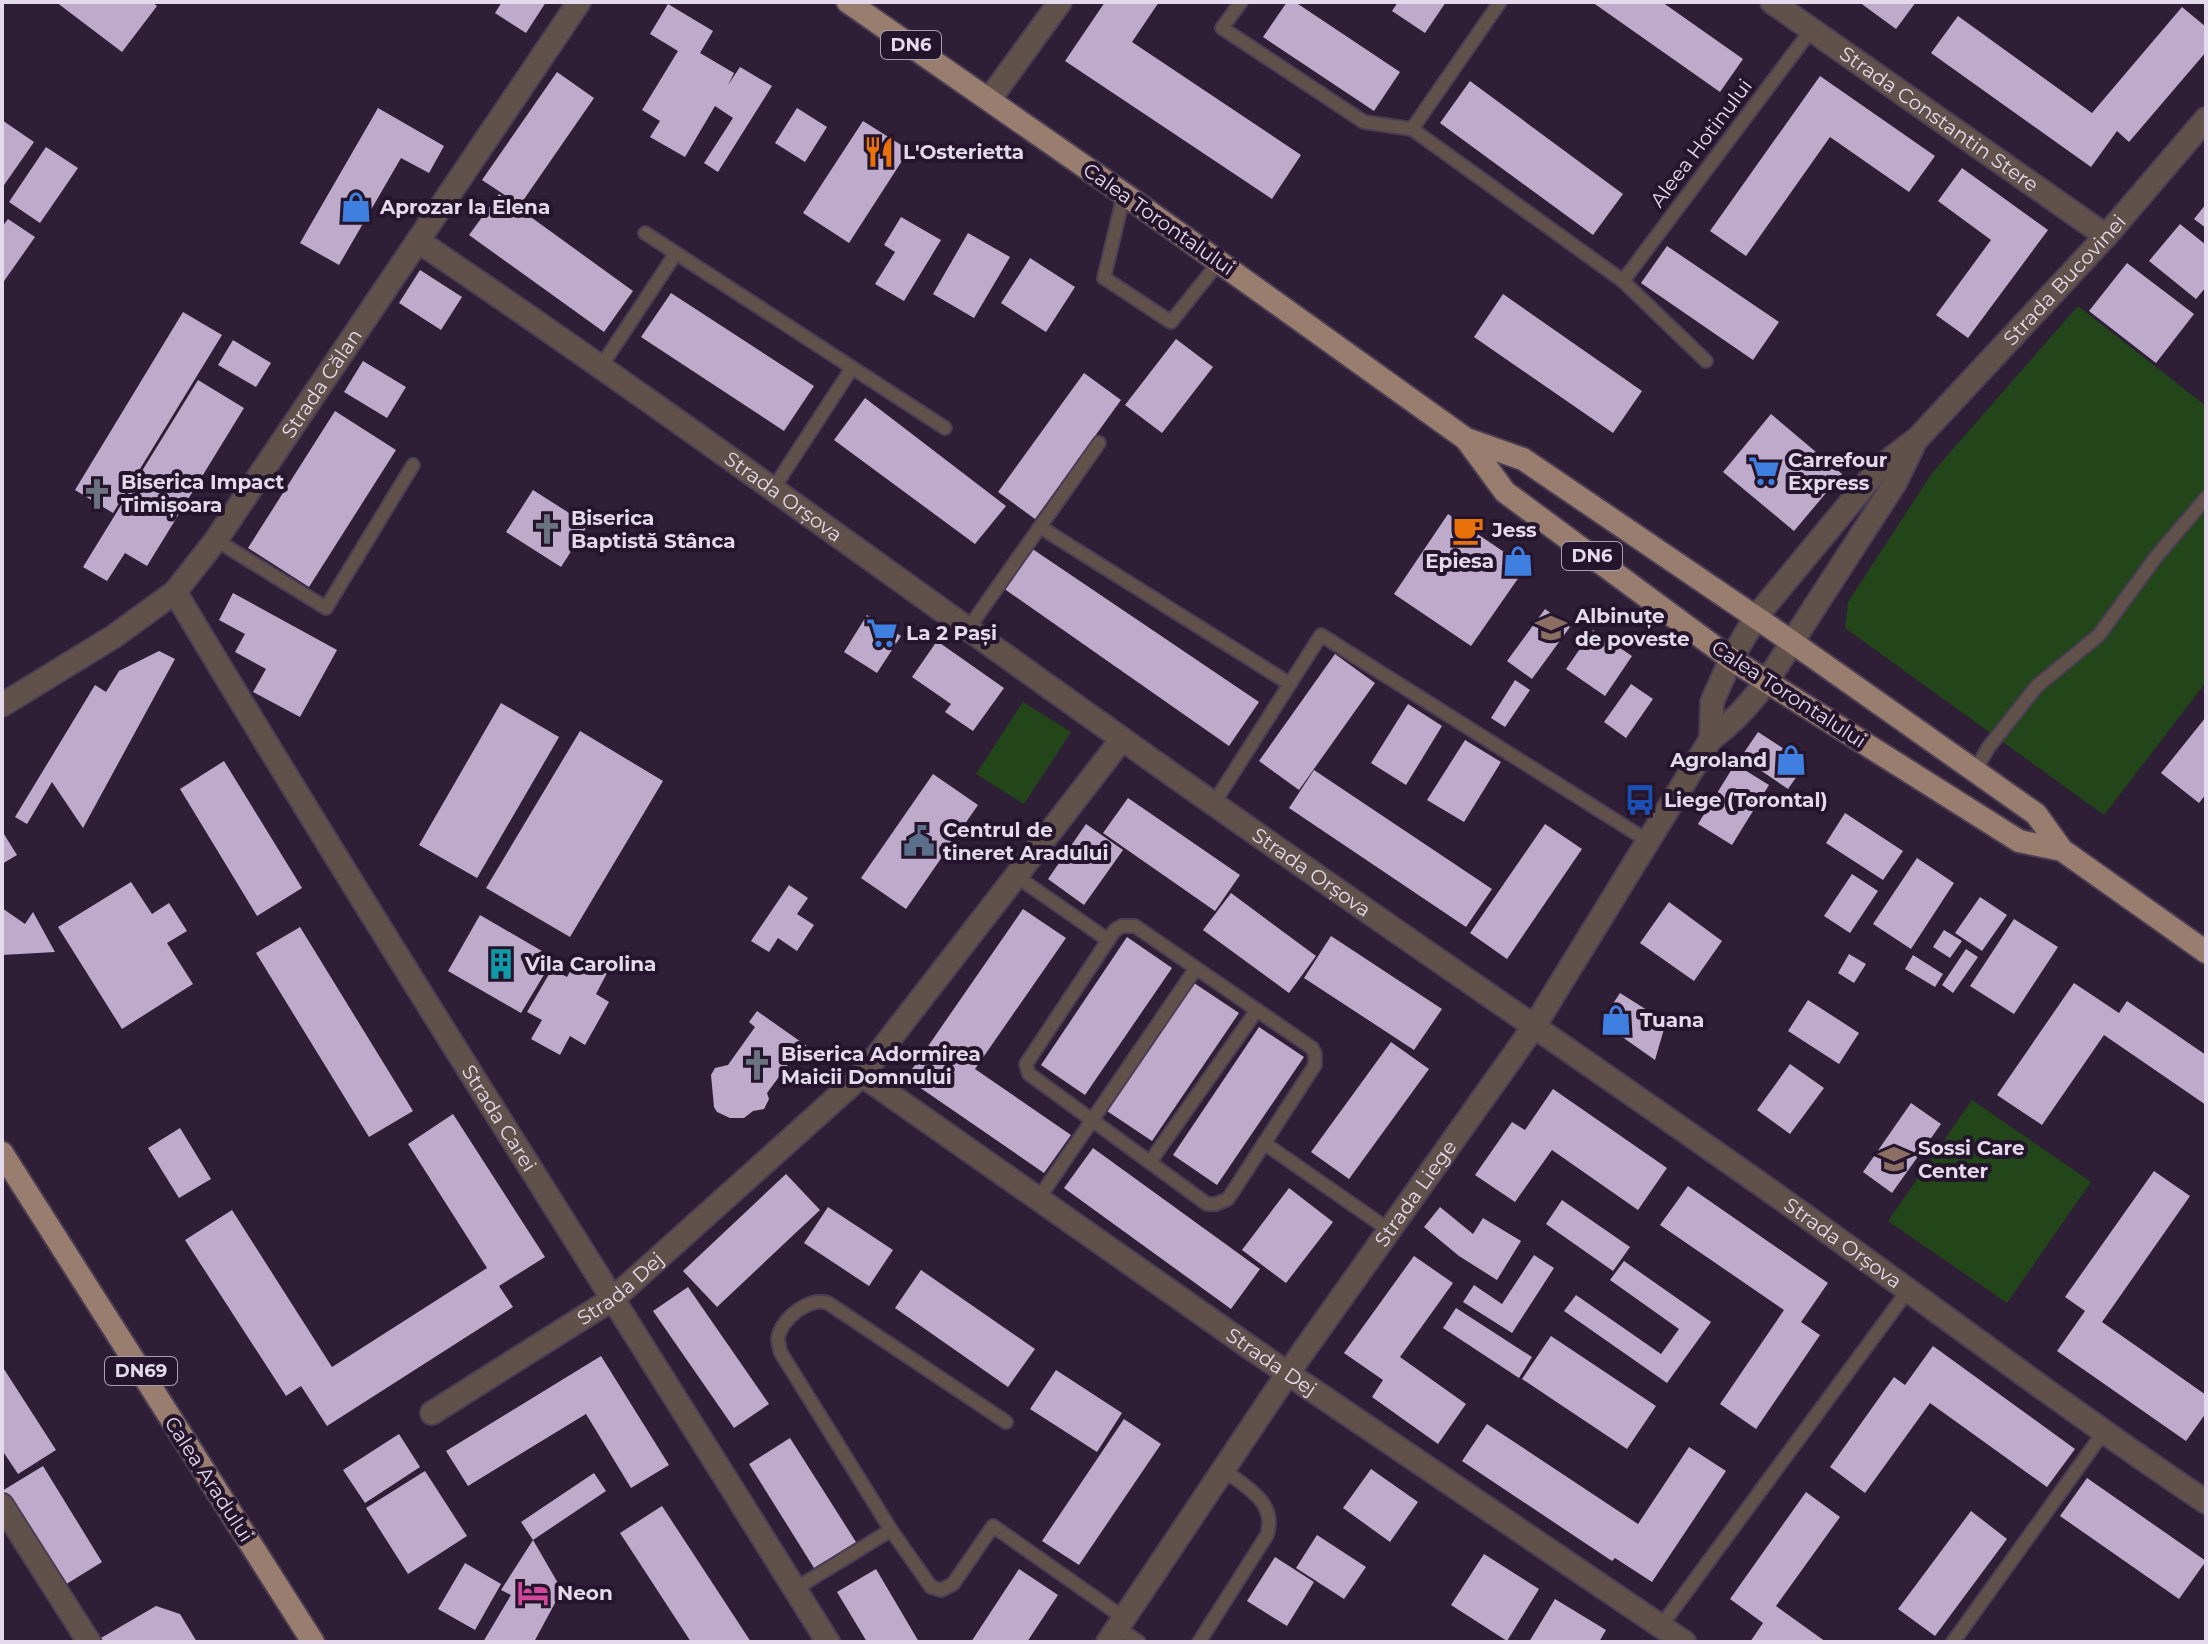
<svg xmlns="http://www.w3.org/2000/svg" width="2208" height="1644" font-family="Montserrat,sans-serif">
  <rect width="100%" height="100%" fill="#2e1f37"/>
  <!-- green -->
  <g fill="#224519">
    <polygon points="2078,306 2206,406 2206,682 2104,815 1845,628 1848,602 1932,473"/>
    <polygon points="1023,702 1071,732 1024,804 976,774"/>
    <polygon points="1972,1100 2091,1182 2007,1303 1888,1221"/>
  </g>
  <!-- building -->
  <g fill="#beabcb">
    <polygon points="56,2 152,2 157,6 122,52"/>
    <polygon points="502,2 546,2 526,33 495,13"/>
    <polygon points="1105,2 1159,2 1132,42 1301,155 1272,199 1065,61"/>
    <polygon points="1287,2 1295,2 1400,72 1374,111 1263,37"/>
    <polygon points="1398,2 1446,2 1425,33 1392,11"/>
    <polygon points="1592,2 1662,2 1743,59 1720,92"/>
    <polygon points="1859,2 1916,2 1896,29"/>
    <polygon points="668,4 713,31 700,53 734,73 728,85 740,67 772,86 718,172 704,163 733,118 715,106 685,157 650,137 660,121 642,110 678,51 650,34"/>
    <polygon points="2182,7 2206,27 2206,52 2129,142 2117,131 2091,167 1931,53 1958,16 2092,113"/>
    <polygon points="557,72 594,98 520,205 482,180"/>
    <polygon points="1820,76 1935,156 1909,192 1830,137 1746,256 1710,231"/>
    <polygon points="1470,81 1623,194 1593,235 1440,123"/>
    <polygon points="378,108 444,146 429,173 401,158 339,265 300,243"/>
    <polygon points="797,108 827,127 805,162 775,143"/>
    <polygon points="2,120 34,142 2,188"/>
    <polygon points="863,121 909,150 849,243 803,213"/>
    <polygon points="46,147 78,168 40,223 9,202"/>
    <polygon points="1962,168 2048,230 1968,338 1936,315 1991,240 1938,201"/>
    <polygon points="499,194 633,291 604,332 469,235"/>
    <polygon points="2206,204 2206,228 2194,219"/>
    <polygon points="901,217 941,240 904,301 875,284 895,252 884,245"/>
    <polygon points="8,219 35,237 2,284 2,227"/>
    <polygon points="2180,224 2206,245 2206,287 2196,299 2149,261"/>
    <polygon points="968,233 1010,257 974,318 933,294"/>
    <polygon points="1667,246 1779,322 1753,360 1641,283"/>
    <polygon points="1030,258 1075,287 1046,332 1001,303"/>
    <polygon points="2127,263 2194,314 2156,363 2089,311"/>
    <polygon points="420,270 462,297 441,330 399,303"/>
    <polygon points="671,293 814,386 784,431 641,337"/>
    <polygon points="1503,294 1642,391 1613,433 1474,337"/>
    <polygon points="183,312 222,335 113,513 75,490"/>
    <polygon points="1176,339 1213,367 1162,433 1125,405"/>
    <polygon points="233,340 271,363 256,387 218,365"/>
    <polygon points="363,361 406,387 387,418 344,392"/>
    <polygon points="1084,373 1121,400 1035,519 998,492"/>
    <polygon points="198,380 244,408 147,566 125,553 107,581 83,567"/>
    <polygon points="865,398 1006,506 975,544 834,440"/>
    <polygon points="335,411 396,450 309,587 248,548"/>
    <polygon points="1771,414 1842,474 1794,531 1723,472"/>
    <polygon points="533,490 588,525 561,567 506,532"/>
    <polygon points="1448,514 1526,567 1471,646 1394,594"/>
    <polygon points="1031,548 1259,702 1229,746 1003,588"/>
    <polygon points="233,593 337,650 300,717 253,692 266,669 235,652 245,634 219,620"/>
    <polygon points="1545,609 1570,627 1532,679 1507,661"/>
    <polygon points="867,615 901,636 877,673 844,652"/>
    <polygon points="1593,630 1632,656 1605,696 1566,669"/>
    <polygon points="937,641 1004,688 973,731 945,712 951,704 912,677"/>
    <polygon points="159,651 175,659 83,828 52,782 27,824 15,817 95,685 106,692 119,671"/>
    <polygon points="1335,654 1375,683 1299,790 1259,761"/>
    <polygon points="1515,680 1530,690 1505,727 1491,718"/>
    <polygon points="1631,684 1653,699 1626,738 1604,722"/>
    <polygon points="501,703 559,737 477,878 419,845"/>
    <polygon points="1408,704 1442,726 1406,785 1371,763"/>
    <polygon points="2206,717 2206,794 2199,803 2161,773"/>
    <polygon points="580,731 663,781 570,937 486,888"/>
    <polygon points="1758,732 1806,763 1788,789 1741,757"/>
    <polygon points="1465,740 1501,762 1464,822 1427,800"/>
    <polygon points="224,761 302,888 257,916 180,789"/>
    <polygon points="1735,764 1769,785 1732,845 1698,824"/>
    <polygon points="1314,770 1492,889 1466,927 1289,808"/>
    <polygon points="933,774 978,805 906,909 861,878"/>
    <polygon points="1128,798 1240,875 1215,911 1103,833"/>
    <polygon points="1845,813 1903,851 1883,880 1826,843"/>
    <polygon points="1086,824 1123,850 1084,905 1048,879"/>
    <polygon points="1545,824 1582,849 1507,959 1470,933"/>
    <polygon points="2,831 17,855 2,864"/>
    <polygon points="1917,858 1954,883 1911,949 1873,924"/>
    <polygon points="1852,874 1878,891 1850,933 1824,916"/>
    <polygon points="131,882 152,914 169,903 187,931 167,943 193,984 122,1029 58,927"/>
    <polygon points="789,885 808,898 797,914 814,925 797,951 778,938 769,952 751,941"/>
    <polygon points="1231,893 1316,956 1289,993 1203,930"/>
    <polygon points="1980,897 2007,915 1982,951 1955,933"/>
    <polygon points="1669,902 1722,941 1694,981 1640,943"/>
    <polygon points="2,908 25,924 33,912 55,952 2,955"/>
    <polygon points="1023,909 1066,938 975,1069 1071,1135 1044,1173 906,1078"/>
    <polygon points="480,915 554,958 521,1013 448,971"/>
    <polygon points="2014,919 2058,947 2014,1014 1970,986"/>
    <polygon points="300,927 413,1111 369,1137 256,953"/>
    <polygon points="1944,930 1962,941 1950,958 1933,947"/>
    <polygon points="1331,936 1442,1009 1414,1050 1304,978"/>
    <polygon points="1127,937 1172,968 1085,1095 1041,1065"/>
    <polygon points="1966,949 1978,957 1953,993 1942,985"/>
    <polygon points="1849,954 1866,964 1854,983 1838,973"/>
    <polygon points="1913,955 1943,974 1935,987 1905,969"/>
    <polygon points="578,957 607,973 596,994 609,1002 585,1045 570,1036 560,1055 531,1039 542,1020 527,1012 552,969 567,977"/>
    <polygon points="1194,983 1239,1013 1152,1141 1107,1111"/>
    <polygon points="2074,983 2119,1013 2127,1001 2206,1055 2206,1105 2104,1035 2042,1125 1997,1095"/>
    <polygon points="1620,993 1666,1022 1655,1060 1601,1022"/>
    <polygon points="1808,1000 1859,1033 1839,1064 1788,1031"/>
    <polygon points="757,1011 811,1049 803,1060 795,1055 767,1093 769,1099 764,1109 753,1111 744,1118 730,1118 717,1112 714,1107 711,1075 715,1068 728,1065 755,1027 749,1022"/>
    <polygon points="1259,1027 1304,1057 1217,1185 1173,1155"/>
    <polygon points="1391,1042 1429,1069 1349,1179 1311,1152"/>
    <polygon points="1790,1064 1824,1088 1790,1134 1757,1110"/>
    <polygon points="1553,1089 1667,1168 1638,1210 1552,1150 1515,1202 1475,1175 1512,1122 1525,1130"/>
    <polygon points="1911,1103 1941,1124 1892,1193 1863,1172"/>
    <polygon points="453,1114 545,1257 499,1286 513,1307 327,1426 301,1386 286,1396 185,1240 232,1210 332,1367 487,1268 408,1144"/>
    <polygon points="180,1128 211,1179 179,1198 148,1148"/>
    <polygon points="1093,1148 1260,1269 1231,1309 1064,1188"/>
    <polygon points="2154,1171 2190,1196 2102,1322 2206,1395 2206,1413 2186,1441 2057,1351 2085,1311 2065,1297"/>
    <polygon points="786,1174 820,1210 717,1307 683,1271"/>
    <polygon points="1688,1186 1828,1283 1801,1322 1820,1335 1756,1429 1720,1404 1784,1310 1660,1225"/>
    <polygon points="1289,1188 1333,1222 1286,1283 1242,1250"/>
    <polygon points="1562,1200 1630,1247 1613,1271 1546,1224"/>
    <polygon points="828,1207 893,1250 869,1286 804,1243"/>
    <polygon points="1440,1207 1473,1234 1483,1218 1521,1241 1497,1280 1459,1256 1424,1227"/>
    <polygon points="1534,1255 1554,1268 1512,1333 1463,1302 1474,1285 1502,1304"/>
    <polygon points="1414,1256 1453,1283 1400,1357 1466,1404 1438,1444 1372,1397 1383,1380 1344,1353"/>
    <polygon points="1624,1261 1711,1322 1667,1383 1564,1311 1576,1295 1661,1354 1679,1329 1610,1280"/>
    <polygon points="921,1270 1035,1349 1008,1387 895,1308"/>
    <polygon points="688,1287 769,1404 734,1428 653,1311"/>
    <polygon points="1456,1308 1532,1357 1519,1378 1443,1328"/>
    <polygon points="1551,1336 1656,1406 1627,1449 1522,1379"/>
    <polygon points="1933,1346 2075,1449 2047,1487 1930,1403 1865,1493 1830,1467 1894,1377 1905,1385"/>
    <polygon points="601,1356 669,1465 631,1488 586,1414 468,1486 446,1451"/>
    <polygon points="2,1366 56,1450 18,1474 2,1450"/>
    <polygon points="1056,1370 1122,1413 1097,1452 1030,1409"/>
    <polygon points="1124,1419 1161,1444 1079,1565 1042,1541"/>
    <polygon points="1487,1424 1638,1524 1689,1447 1726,1471 1652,1582 1615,1558 1612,1561 1462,1461"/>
    <polygon points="399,1434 420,1467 365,1503 343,1470"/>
    <polygon points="790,1438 856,1542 814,1568 749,1464"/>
    <polygon points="43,1466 102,1562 60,1588 2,1494 2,1491"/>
    <polygon points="1371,1469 1418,1502 1390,1542 1343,1508"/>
    <polygon points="425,1471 467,1536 408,1574 366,1508"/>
    <polygon points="594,1473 606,1491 533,1540 521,1522"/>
    <polygon points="2087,1478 2206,1561 2179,1599 2060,1516"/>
    <polygon points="1806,1492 1840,1517 1776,1606 1826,1642 1750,1642 1763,1623 1730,1599"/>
    <polygon points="662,1506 751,1642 691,1642 620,1533"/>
    <polygon points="1971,1511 2007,1539 1935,1636 1898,1609"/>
    <polygon points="1317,1535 1366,1567 1344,1599 1296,1568"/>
    <polygon points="533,1540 562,1590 534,1642 483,1642 511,1595 501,1590"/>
    <polygon points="1484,1554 1539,1589 1507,1641 1451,1605"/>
    <polygon points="1275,1557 1314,1582 1287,1626 1247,1601"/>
    <polygon points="465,1563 501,1584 475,1630 438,1609"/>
    <polygon points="876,1569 919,1642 867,1642 837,1592"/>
    <polygon points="1019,1569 1058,1595 1027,1642 971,1642"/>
    <polygon points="1555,1599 1606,1630 1599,1642 1529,1642"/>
    <polygon points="156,1606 180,1614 197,1642 104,1642 101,1638"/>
  </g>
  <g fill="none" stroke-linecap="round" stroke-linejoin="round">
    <defs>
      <g id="service">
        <polyline points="1241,2 1222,28 1364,122 1412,129"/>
        <polyline points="1500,2 1412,129 1623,281 1811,30"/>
        <polyline points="1124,194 1104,278 1171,322 1219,262"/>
        <polyline points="645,233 945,428"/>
        <polyline points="1623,281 1706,361"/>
        <polyline points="602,365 676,253"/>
        <polyline points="773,489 852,368"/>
        <polyline points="1040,527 1290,684"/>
        <polyline points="216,540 326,608 413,465"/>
        <polyline points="968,629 1099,443"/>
        <polyline points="1975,771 1988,748 2037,686 2099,635 2156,557 2206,498"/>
        <polyline points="1214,803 1321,635 1648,841"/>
        <polyline points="1016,876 1108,940"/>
        <polygon points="1122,926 1135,926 1312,1048 1315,1054 1315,1065 1228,1199 1216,1204 1207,1204 1029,1074 1026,1064 1115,930"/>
        <polyline points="1264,1143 1389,1230"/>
        <polyline points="1150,1162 1257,1010"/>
        <polyline points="1039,1198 1196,968"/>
        <path d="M1006,1422L828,1303C810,1296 780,1319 778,1339C778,1341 780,1351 781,1353L891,1530L931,1587L941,1590L953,1584L993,1526L1124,1618"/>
        <polyline points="795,1589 891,1530"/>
        <polyline points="1661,1626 1909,1289"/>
        <polyline points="1118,1628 1139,1642"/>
        <path d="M1199,1642L1267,1535C1277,1502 1247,1488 1224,1470"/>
        <polyline points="1953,1642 2103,1433"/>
      </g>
      <g id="minor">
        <path id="s1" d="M1772,2L2106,236"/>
        <polyline points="989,100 1060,2"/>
        <path id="s2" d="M418,241C655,401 885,571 1118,736C1336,892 1558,1041 1776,1195C1920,1297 2060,1404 2206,1502"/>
        <path id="s3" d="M175,592C387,946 610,1292 828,1642"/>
        <path id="s4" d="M1756,617L1880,467L1918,438L2106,236L2206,119"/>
        <polyline points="1792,642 1895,483 1913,446"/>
        <path id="s5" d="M2,705L113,637L175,592L216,540L579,2"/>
        <path id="s6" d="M862,1075L1255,1351L1684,1642"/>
        <path id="s7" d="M432,1413L614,1298L862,1075L1122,739"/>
        <polyline points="2,1505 89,1642"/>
      </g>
      <g id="tertiary">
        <polyline points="1711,739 1712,702 1731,659 1756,617"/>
        <path id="s8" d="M1108,1642L1288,1373L1535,1025L1711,739C1748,711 1768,681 1792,642"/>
      </g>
      <g id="primary">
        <polyline points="848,2 1124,194 1466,439 1523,459 1792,642 2036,814 2062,850 2206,952"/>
        <polyline points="1466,439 1505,492 1731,659 2019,841 2062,850"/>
        <polyline points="2,1153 313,1642"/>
      </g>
    </defs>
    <!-- service casing -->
    <use href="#service" stroke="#4b3d54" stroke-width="16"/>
    <!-- minor casing -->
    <use href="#minor" stroke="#4b3d54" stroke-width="26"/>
    <!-- tertiary casing -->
    <use href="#tertiary" stroke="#4b3d54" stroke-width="26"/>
    <!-- primary casing -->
    <use href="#primary" stroke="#4b3d54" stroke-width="26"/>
    <!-- service -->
    <use href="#service" stroke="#60524b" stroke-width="12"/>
    <!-- minor -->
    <use href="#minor" stroke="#60524b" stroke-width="22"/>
    <!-- tertiary -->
    <use href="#tertiary" stroke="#60524b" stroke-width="22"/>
    <!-- primary -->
    <use href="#primary" stroke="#997d6e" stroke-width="22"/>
  </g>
  <!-- icons -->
  <defs>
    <symbol id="restaurant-bare" viewBox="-9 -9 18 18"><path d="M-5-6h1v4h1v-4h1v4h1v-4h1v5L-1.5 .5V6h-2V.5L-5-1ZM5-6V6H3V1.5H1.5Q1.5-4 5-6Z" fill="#e8710a" stroke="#24152d" stroke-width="2.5" paint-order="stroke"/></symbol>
    <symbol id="shop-bare" viewBox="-9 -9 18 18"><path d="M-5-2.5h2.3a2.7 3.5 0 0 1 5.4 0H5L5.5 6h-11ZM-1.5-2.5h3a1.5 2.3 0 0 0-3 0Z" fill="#3f7fe0" stroke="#24152d" stroke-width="2.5" paint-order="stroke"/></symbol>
    <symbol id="supermarket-bare" viewBox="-9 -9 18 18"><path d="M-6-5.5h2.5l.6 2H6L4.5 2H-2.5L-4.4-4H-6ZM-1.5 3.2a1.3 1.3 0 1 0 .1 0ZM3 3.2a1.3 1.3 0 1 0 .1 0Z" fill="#3f7fe0" stroke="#24152d" stroke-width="2.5" paint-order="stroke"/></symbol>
    <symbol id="church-bare" viewBox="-9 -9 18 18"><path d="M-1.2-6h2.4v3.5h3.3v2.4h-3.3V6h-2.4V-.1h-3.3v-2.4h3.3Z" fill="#6b7280" stroke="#24152d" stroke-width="2.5" paint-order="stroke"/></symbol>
    <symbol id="cafe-bare" viewBox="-9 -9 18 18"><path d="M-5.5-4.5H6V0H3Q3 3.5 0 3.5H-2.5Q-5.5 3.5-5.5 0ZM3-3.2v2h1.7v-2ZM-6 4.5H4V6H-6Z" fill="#e8710a" stroke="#24152d" stroke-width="2.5" paint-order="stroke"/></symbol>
    <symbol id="school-bare" viewBox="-9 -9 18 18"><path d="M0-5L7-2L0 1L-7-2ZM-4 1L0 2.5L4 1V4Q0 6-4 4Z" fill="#8d6e63" stroke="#24152d" stroke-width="2.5" paint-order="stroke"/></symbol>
    <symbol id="bus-bare" viewBox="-9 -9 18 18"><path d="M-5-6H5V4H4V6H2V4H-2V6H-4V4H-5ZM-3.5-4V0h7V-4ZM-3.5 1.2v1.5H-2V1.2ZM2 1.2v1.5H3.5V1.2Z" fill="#1a4fb4" stroke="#24152d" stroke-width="2.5" paint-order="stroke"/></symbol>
    <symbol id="civic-bare" viewBox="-9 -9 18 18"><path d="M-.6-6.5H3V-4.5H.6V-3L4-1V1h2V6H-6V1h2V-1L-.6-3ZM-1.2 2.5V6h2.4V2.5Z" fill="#5c6f8a" stroke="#24152d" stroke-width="2.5" paint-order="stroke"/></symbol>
    <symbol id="building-bare" viewBox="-9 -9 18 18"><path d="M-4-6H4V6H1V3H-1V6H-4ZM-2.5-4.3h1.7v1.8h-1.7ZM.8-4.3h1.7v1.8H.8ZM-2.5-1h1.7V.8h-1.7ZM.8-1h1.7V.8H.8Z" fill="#0f9aa8" stroke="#24152d" stroke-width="2.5" paint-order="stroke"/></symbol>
    <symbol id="hotel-bare" viewBox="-9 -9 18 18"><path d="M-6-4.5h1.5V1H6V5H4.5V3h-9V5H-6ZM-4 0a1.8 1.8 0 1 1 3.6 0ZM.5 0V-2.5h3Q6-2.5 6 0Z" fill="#d1479c" stroke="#24152d" stroke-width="2.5" paint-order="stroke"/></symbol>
  </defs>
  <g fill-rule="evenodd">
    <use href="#restaurant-bare" x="857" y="130" width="44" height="44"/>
    <use href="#shop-bare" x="334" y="185" width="44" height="44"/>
    <use href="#supermarket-bare" x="1742" y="449" width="44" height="44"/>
    <use href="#church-bare" x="75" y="472" width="44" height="44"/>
    <use href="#church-bare" x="525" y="507" width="44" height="44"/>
    <use href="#cafe-bare" x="1446" y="508" width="44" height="44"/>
    <use href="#shop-bare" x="1496" y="539" width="44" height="44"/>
    <use href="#school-bare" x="1529" y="606" width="44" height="44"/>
    <use href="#supermarket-bare" x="860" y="611" width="44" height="44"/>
    <use href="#shop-bare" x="1769" y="738" width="44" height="44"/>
    <use href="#bus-bare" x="1618" y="778" width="44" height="44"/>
    <use href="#civic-bare" x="897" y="819" width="44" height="44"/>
    <use href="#building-bare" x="479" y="942" width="44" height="44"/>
    <use href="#shop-bare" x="1594" y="998" width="44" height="44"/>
    <use href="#church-bare" x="735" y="1043" width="44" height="44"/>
    <use href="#school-bare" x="1872" y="1137" width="44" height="44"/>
    <use href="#hotel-bare" x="511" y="1571" width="44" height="44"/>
  </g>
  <g text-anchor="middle" stroke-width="8" stroke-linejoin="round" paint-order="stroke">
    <!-- shield labels -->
    <g fill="#24152d" stroke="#aa9fb2" stroke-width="2">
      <rect x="881" y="31" width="60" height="28" rx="6"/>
      <rect x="1562" y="542" width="60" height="28" rx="6"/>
      <rect x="105" y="1357" width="72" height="28" rx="6"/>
    </g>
    <g font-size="18" font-weight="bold" fill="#e4daeb">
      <text x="911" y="51">DN6</text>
      <text x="1592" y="562">DN6</text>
      <text x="141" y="1377">DN69</text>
    </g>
    <!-- street labels -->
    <g font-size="20" fill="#e4daeb" stroke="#24152d">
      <text dy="7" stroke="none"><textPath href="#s1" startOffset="204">Strada Constantin Stere</textPath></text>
      <text transform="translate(1701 143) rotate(-53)" y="7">Aleea Hotinului</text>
      <text transform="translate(1159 219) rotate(35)" y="7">Calea Torontalului</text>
      <text dy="7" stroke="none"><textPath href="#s4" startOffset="458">Strada Bucovinei</textPath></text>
      <text dy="7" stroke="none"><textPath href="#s5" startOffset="462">Strada Călan</textPath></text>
      <text dy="7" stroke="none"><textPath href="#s2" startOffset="446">Strada Orșova</textPath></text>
      <text transform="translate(1789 694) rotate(33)" y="7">Calea Torontalului</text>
      <text dy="7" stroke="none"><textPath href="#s2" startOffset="1094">Strada Orșova</textPath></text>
      <text dy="7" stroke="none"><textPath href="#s3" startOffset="618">Strada Carei</textPath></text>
      <text dy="7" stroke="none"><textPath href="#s8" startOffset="544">Strada Liege</textPath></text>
      <text dy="7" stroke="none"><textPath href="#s2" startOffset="1742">Strada Orșova</textPath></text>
      <text dy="7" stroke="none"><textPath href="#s7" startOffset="226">Strada Dej</textPath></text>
      <text dy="7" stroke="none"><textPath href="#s6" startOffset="500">Strada Dej</textPath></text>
      <text transform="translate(209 1479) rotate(57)" y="7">Calea Aradului</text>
    </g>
    <!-- poi labels -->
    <g font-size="20" font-weight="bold" fill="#e4daeb" stroke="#24152d" text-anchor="start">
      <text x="903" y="159">L'Osterietta</text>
      <text x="380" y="214">Aprozar la Elena</text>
      <text x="1788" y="467">Carrefour<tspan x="1788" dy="23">Express</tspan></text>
      <text x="121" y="489">Biserica Impact<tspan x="121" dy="23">Timișoara</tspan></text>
      <text x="571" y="525">Biserica<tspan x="571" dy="23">Baptistă Stânca</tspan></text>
      <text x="1492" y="537">Jess</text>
      <text x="1494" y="568" text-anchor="end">Epiesa</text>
      <text x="1575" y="623">Albinuțe<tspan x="1575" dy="23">de poveste</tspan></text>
      <text x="906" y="640">La 2 Pași</text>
      <text x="1767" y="767" text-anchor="end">Agroland</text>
      <text x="1664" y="807">Liege (Torontal)</text>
      <text x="943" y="837">Centrul de<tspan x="943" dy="23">tineret Aradului</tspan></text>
      <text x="525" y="971">Vila Carolina</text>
      <text x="1640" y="1027">Tuana</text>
      <text x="781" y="1061">Biserica Adormirea<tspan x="781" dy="23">Maicii Domnului</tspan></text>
      <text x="1918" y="1155">Sossi Care<tspan x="1918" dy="23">Center</tspan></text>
      <text x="557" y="1600">Neon</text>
    </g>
  </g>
  <!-- border -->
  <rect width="2208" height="1644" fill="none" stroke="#e4daeb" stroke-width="8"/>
</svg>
